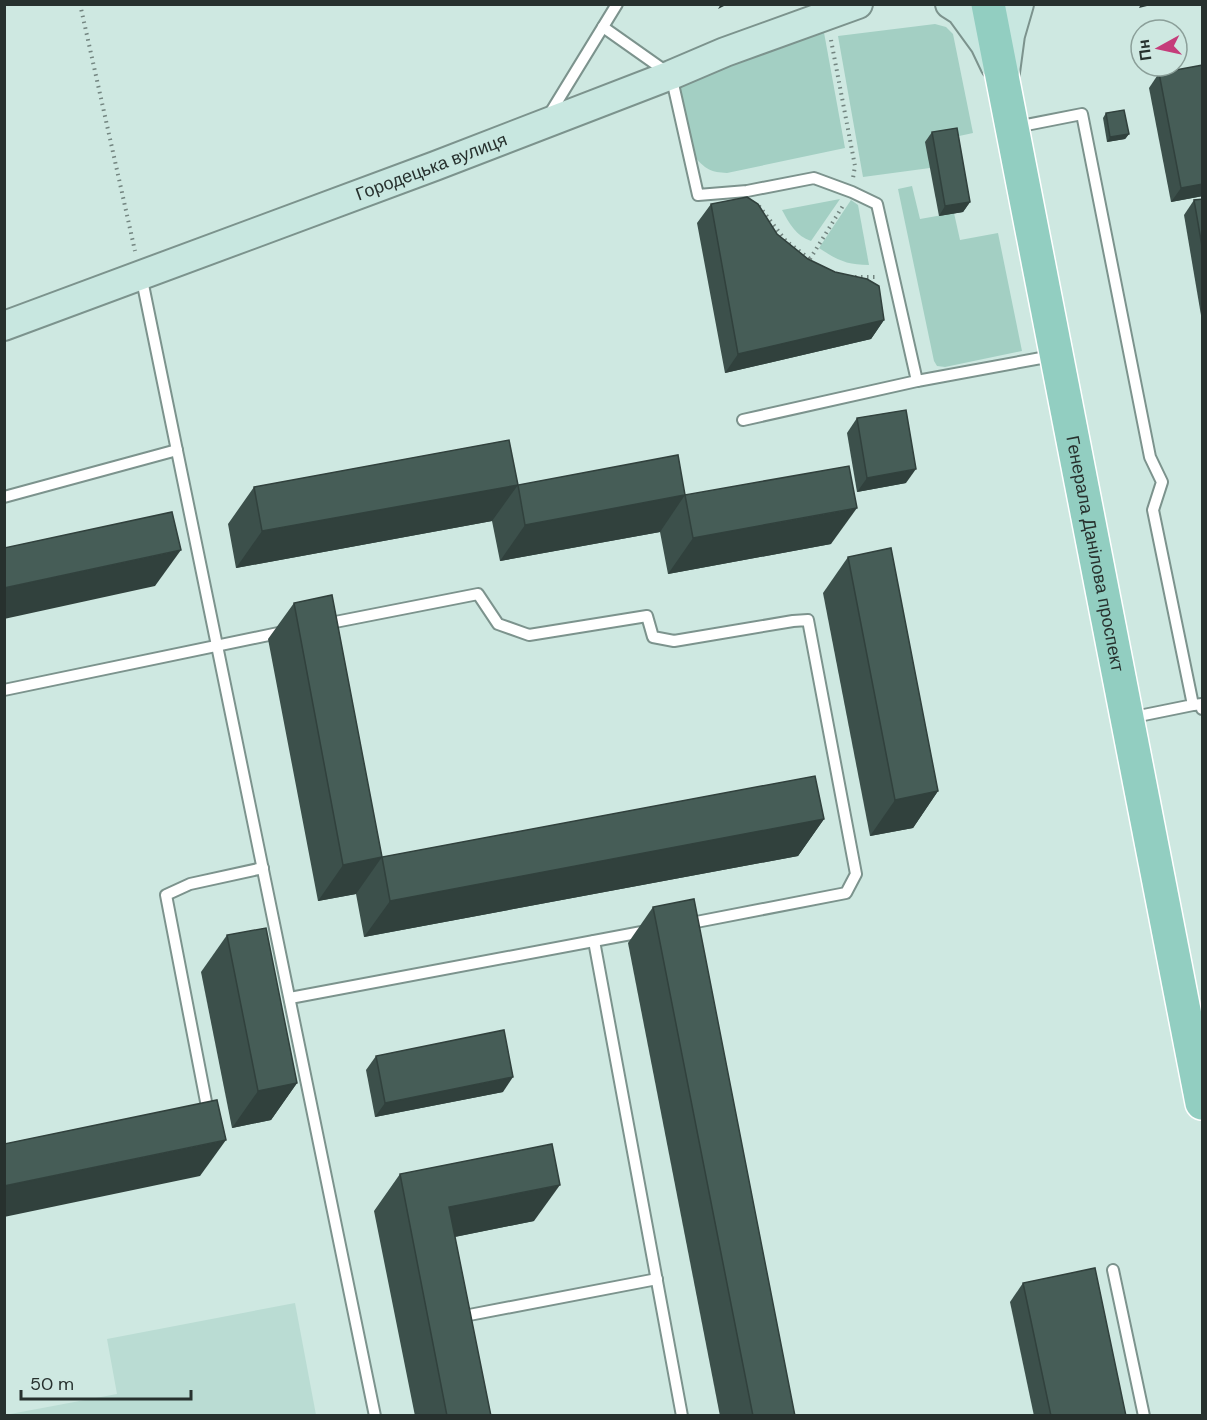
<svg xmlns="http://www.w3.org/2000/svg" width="1207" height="1420" font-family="'DM Sans',sans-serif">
  <rect width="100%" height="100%" fill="#cee8e1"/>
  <!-- built -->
  <polygon fill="#badcd3" points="295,1303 316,1415 5,1415 117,1394 107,1339"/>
  <!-- green -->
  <g fill="#a3cfc3">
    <polygon points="935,24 946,27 953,34 973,133 950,138 930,168 863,177 838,36"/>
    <path d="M823,27L845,148L727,173C711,172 706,170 695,157L678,83Z"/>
    <polygon points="912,186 920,219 954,213 960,240 998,233 1022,351 945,367 937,366 934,361 898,189"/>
    <path d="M840,199L811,241C796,236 789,223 782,210Z"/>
    <path d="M851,200L858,205L869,265C847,265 837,260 819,248Z"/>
  </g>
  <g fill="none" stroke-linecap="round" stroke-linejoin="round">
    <defs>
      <g id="lane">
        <polyline points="603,27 671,75 698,195 747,191 814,178 852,192 877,204 917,381 743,420"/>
        <polyline points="549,115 617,4"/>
        <polyline points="1016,127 1082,114 1150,457 1162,482 1153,510 1193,705 1129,718"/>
        <polyline points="141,275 375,1416"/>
        <polyline points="917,381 1052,356"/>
        <polyline points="4,497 177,450"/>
        <polyline points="325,624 478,594 498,624 529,635 647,616 653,637 674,641 793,621 808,620 856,874 846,893 686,924"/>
        <polyline points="4,690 283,632"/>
        <polyline points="1193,705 1202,704 1202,709"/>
        <polyline points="594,941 682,1416"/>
        <polyline points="290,998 647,931"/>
        <polyline points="206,1116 208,1112 166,895 190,884 263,868"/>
        <polyline points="1113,1270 1144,1416"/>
        <polyline points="464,1316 657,1279"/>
      </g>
      <g id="secondary">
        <polyline points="950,4 961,11 985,44 995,65"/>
        <polyline points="1005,72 1010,35 1019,4"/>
        <path id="s1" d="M4,326L435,166L671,75L725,52L858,4"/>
      </g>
      <g id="primary">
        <path id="s2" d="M988,4L1202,1103"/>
      </g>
    </defs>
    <!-- lane casing -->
    <use href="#lane" stroke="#7c938d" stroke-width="14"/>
    <!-- secondary casing -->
    <use href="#secondary" stroke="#7c938d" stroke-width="32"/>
    <!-- primary casing -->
    <use href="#primary" stroke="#fff" stroke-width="36"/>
    <!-- path -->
    <g stroke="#738580" stroke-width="4" stroke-dasharray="1.5 4.5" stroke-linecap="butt">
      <polyline points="80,4 135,251"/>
      <polyline points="831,40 855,166 853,178"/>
      <polyline points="759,206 786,241 810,259"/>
      <polyline points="810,259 844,204"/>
      <polyline points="855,277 877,277"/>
    </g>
    <!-- lane -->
    <use href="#lane" stroke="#fff" stroke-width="10"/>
    <!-- secondary -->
    <use href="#secondary" stroke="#c8e7e0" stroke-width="28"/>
    <!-- primary -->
    <use href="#primary" stroke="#92cec1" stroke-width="33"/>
  </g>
  <!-- wall -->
  <g fill="#3c504b">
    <polygon points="1159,73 1203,196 1171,202 1149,88"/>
    <polygon points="1106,113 1129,134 1125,139 1107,142 1103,118"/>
    <polygon points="932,132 970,202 963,212 939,216 925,142"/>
    <polygon points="1203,199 1203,327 1184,215 1194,200"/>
    <polygon points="711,204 777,234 808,259 835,272 884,320 871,339 725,373 697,223"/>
    <polygon points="857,418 906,483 857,492 847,433"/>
    <polygon points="518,485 685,495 831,544 668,574 660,532 500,561 492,521 236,568 228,524 254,487"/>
    <polygon points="848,557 938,791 913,828 870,836 823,593"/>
    <polygon points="294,603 382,857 824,819 798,856 364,937 356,894 318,901 268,639"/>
    <polygon points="653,907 795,1416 720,1416 628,943"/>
    <polygon points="227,935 297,1083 271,1120 232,1128 201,972"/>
    <polygon points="376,1056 503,1092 375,1117 366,1070"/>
    <polygon points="400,1174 534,1221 455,1237 491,1416 415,1416 374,1211"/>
    <polygon points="1023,1283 1126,1416 1034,1416 1010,1302"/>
  </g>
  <!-- shaded-wall -->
  <g fill="#31413d">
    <polygon points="721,4 728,4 718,9"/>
    <polygon points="1141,4 1155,4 1139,8"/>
    <polygon points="1129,134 1125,139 1107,142 1110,137"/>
    <polygon points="1203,184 1203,196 1171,202 1181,188"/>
    <polygon points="970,202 963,212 939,216 945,206"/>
    <polygon points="884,320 871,339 725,373 738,354"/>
    <polygon points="916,469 906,483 857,492 867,478"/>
    <polygon points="518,485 492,521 236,568 262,531"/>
    <polygon points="685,495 660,532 500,561 525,525"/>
    <polygon points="857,508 831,544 668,574 693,538"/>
    <polygon points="181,550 155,586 4,619 4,588"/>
    <polygon points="938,791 913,828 870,836 895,800"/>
    <polygon points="824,819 798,856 364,937 390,901"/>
    <polygon points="382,857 356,894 318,901 343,865"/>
    <polygon points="513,1077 503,1092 375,1117 385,1103"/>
    <polygon points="297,1083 271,1120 232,1128 258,1091"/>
    <polygon points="226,1140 200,1176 4,1217 4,1186"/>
    <polygon points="560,1185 534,1221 424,1243 449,1207"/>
  </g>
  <!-- building -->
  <g fill="#465d57" stroke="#31413d" stroke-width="1.5">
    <polygon points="1203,65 1203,184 1181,188 1159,73"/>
    <polygon points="1124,110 1129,134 1110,137 1106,113"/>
    <polygon points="957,128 970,202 945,206 932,132"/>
    <polygon points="747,197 758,204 777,234 808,259 835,272 867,279 879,286 884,320 738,354 711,204"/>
    <polygon points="1203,199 1203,252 1194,200"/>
    <polygon points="906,410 916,469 867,478 857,418"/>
    <polygon points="509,440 518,485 262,531 254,487"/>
    <polygon points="678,455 685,495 849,466 857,508 693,538 685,495 525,525 518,485"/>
    <polygon points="172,512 181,550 4,588 4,548"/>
    <polygon points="891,548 938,791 895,800 848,557"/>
    <polygon points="332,595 382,857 343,865 294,603"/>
    <polygon points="815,776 824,819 390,901 382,857"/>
    <polygon points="694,899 795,1416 753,1416 653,907"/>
    <polygon points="266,928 297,1083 258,1091 227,935"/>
    <polygon points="504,1030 513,1077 385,1103 376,1056"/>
    <polygon points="217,1100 226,1140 4,1186 4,1144"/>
    <polygon points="552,1144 560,1185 449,1207 491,1416 447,1416 400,1174"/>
    <polygon points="1095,1268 1126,1416 1051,1416 1023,1283"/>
  </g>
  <g text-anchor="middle" stroke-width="6" stroke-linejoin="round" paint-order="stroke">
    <!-- street labels -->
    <g font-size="18" fill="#27312e" stroke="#cee8e1">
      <text dy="6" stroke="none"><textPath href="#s1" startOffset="456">Городецька вулиця</textPath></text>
      <text dy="6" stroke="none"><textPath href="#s2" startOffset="560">Генерала Данілова проспект</textPath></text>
    </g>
  </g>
  <!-- border -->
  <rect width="1207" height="1420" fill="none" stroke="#27312e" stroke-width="12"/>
  <!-- north arrow -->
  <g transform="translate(1159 48) rotate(262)"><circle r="28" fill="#cee8e1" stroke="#8b9f99" stroke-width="1.5"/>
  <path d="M0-4.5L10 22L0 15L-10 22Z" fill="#c53d7a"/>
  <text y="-9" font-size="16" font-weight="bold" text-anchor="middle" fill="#27312e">Пн</text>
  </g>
  <!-- scale -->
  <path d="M21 1390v9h170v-9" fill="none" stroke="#27312e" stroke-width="3"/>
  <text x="30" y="1390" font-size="18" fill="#27312e" stroke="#cee8e1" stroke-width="4.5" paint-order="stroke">50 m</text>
</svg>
